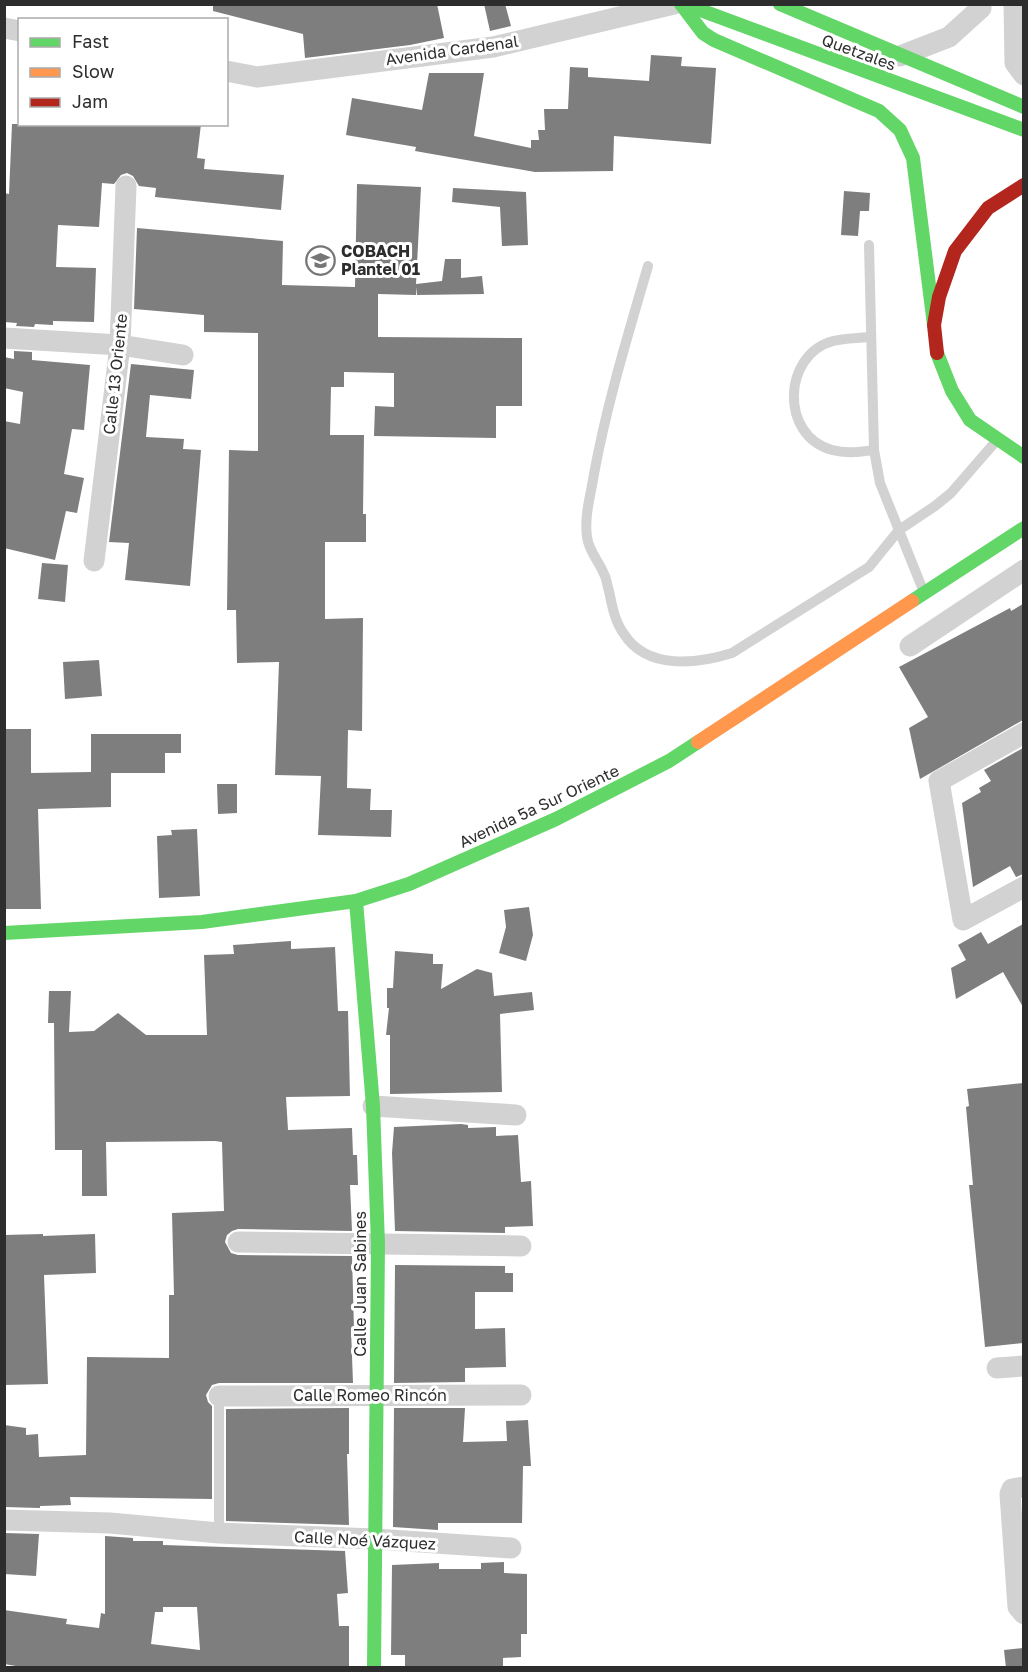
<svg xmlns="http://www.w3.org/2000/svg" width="1028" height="1672" font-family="'Golos Text',sans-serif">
  <rect width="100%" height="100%" fill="#fff"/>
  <!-- building -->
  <g fill="#7e7e7e" fill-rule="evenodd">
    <polygon points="213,4 437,4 444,38 410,45 305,58 303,34 213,11"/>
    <polygon points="484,4 505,4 511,26 490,31"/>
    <polygon points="651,55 682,57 681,66 716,68 711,144 614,136 613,171 535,172 415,151 416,147 346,135 352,98 422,110 429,73 484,73 474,136 531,148 531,140 539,140 538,130 545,130 544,109 568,109 570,67 588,68 588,77 649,81"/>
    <polygon points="12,124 201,124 197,158 205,159 204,169 284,175 281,210 155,197 156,188 139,186 133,176 127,173 121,175 114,184 102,183 99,227 58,225 56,267 96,268 94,322 53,321 53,325 35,324 34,327 16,326 17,323 4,322 4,193 9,194"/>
    <polygon points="357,184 421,187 416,284 442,281 445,259 461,259 461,278 482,276 484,294 417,295 416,287 416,295 378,294 378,337 522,338 522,406 496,406 496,438 374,436 375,406 394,407 394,373 344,372 344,387 331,387 330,435 364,435 363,514 366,514 366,542 325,542 325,619 363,618 362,731 348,730 347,788 371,789 370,810 392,810 391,837 318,835 321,776 275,775 279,662 237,663 236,610 227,610 229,450 258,451 258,333 204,332 204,315 134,309 137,228 283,241 282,285 355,287"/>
    <polygon points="453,188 526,192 528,245 502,246 500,207 452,202"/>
    <polygon points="844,191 870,193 869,211 860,211 858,236 841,235"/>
    <polygon points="14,351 32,352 32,360 90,365 84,430 72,429 64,474 84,478 77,513 66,511 55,560 4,548 4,421 20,424 23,392 4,388 4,357 14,359"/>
    <polygon points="131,364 194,370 191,399 150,395 146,437 184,439 183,449 201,450 190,586 125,580 129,543 109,542"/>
    <polygon points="42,563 68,565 65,602 38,599"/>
    <polygon points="1023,604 1023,720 920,779 909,728 928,717 899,667 1010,608 1011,611"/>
    <polygon points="99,660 102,696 65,699 63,662"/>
    <polygon points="4,729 31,729 31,773 91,772 91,734 181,734 181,753 165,753 165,773 111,773 111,807 38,809 41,909 6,909"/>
    <polygon points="1023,748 1023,874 1016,877 1010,866 973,887 962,803 981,792 979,788 991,781 984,770"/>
    <polygon points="217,784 237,784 237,813 218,814"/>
    <polygon points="197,829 200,896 159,898 157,836 172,835 171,830"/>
    <polygon points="529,907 533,935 526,961 499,953 506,927 504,910"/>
    <polygon points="1023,924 1023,1007 1003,972 956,999 951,968 966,960 958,945 981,932 988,944"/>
    <polygon points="291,941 291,949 335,947 338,1011 348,1011 350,1096 286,1097 288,1130 352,1128 353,1155 357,1155 358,1185 350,1185 352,1231 238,1229 232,1231 227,1235 225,1242 231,1253 238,1255 352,1256 354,1329 351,1329 353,1383 219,1383 212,1385 206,1395 208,1402 212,1406 212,1499 70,1497 71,1505 40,1506 40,1508 4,1507 4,1425 26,1428 26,1435 38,1434 39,1457 86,1455 87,1357 169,1358 169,1295 174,1295 172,1213 224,1211 222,1142 215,1141 106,1142 107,1196 82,1196 82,1150 55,1150 54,1023 48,1023 49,991 71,991 69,1032 94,1031 118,1013 146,1035 207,1035 204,955 234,954 233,945"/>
    <polygon points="395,951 433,954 433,964 443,964 441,989 477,969 492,973 494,996 532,992 534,1010 500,1014 502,1092 390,1094 390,1035 386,1035 389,1008 387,1008 387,988 393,988"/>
    <polygon points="1023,1083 1023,1343 985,1347 969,1185 973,1185 966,1107 969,1106 967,1089"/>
    <polygon points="461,1124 468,1125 468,1128 496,1127 496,1136 518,1135 521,1182 531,1181 533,1226 505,1227 505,1233 395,1231 392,1153 394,1127"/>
    <polygon points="43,1234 43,1236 95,1234 96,1273 44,1275 48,1384 4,1385 4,1235"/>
    <polygon points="395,1265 505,1266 505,1273 513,1273 513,1292 475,1292 475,1329 505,1328 506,1367 465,1368 465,1382 394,1383"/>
    <polygon points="349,1408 349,1454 347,1454 349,1525 226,1521 226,1409"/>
    <polygon points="394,1408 465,1408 463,1442 507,1441 506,1421 528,1420 531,1466 523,1466 522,1523 438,1523 438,1530 393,1527"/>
    <polygon points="4,1533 39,1534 36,1576 4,1574"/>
    <path d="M105,1536L133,1538V1541H163V1545L345,1551L348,1593L337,1594L339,1626H349V1668H28L4,1664V1610L67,1619L66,1624L99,1628L101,1613L105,1614ZM163,1607H197L200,1650L151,1644L155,1612H163Z"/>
    <polygon points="504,1562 504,1573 527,1574 527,1634 521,1634 521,1657 503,1658 503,1668 405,1668 405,1655 391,1655 392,1565 439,1563 439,1569 481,1569 481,1563"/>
    <polygon points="1023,1648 1023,1668 1006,1668 1004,1650"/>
  </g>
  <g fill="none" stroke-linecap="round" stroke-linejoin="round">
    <!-- lane -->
    <g stroke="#d2d2d2" stroke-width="10">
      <polyline points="869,245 874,450 880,483 923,590"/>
      <path d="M648,266C628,335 607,403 594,474C591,494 584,516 587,537C589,552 599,561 604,574C607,579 607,586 609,591C612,606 615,622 624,634C647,670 697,664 732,653L869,567L899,530L935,506L951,493L997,440"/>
      <path d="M870,337C858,338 845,338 833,341C782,355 780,436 832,450C847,454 859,452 874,450"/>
      <polyline points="219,1396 219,1533"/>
    </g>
    <!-- street -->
    <g stroke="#d2d2d2" stroke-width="21">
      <polyline points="1014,4 1015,63 1024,75"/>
      <polyline points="4,28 20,31"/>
      <polyline points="900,56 949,37 981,8 981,4"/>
      <polyline points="226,71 257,77 493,47 674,4"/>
      <polyline points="4,338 120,345 183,355"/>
      <polyline points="94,561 120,345 126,186"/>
      <polyline points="910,646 1024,570"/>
      <polyline points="1024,733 939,781 963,920 1024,887"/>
      <polyline points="373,1106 516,1115"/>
      <polyline points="238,1242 521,1246"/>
      <polyline points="997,1368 1024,1366"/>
      <polyline points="219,1396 521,1395"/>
      <polyline points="1024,1487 1012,1489 1010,1494 1018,1607 1024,1614"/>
      <polyline points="4,1520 110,1523 219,1533 375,1539 511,1548"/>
    </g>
    <!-- fast -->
    <g stroke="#63d668" stroke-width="14">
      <polyline points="681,4 703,33 714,40 879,111 900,130 913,158 934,325"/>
      <polyline points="684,4 1024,130"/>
      <polyline points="780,4 1024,107"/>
      <polyline points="937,353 952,391 970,420 1024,457"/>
      <polyline points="912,601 1024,528"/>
      <polyline points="356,901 373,1106 378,1244 374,1668"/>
      <polyline points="4,933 202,922 356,901 409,884 556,819 669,761 698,742"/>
    </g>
    <!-- slow -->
    <polyline stroke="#ff974d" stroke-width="14" points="698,742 912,601"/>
    <!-- jam -->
    <polyline stroke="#b3261e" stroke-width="14" points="937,353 934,325 939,297 955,251 988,208 1024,185"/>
  </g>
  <!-- icons -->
  <defs>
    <symbol id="university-ring" viewBox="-11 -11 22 22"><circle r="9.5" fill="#fff" stroke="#767676" stroke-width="1.5"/><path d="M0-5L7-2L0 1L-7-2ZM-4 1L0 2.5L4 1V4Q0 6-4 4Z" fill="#767676"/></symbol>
  </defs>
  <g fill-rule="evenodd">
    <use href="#university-ring" x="304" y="244" width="33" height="33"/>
  </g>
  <g text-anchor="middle" stroke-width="6" stroke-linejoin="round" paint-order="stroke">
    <!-- street labels -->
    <g font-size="16" fill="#2d2d2d" stroke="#fff">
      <text transform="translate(452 50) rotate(-8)" y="6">Avenida Cardenal</text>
      <text transform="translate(859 52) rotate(20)" y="6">Quetzales</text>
      <text transform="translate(115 374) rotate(-84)" y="6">Calle 13 Oriente</text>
      <text transform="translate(539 806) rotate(-25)" y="6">Avenida 5a Sur Oriente</text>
      <text transform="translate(360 1284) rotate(-90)" y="6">Calle Juan Sabines</text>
      <text x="370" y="1401">Calle Romeo Rincón</text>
      <text transform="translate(365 1540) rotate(3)" y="6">Calle Noé Vázquez</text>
    </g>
    <!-- poi labels -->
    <g font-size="16" font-weight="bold" fill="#2d2d2d" stroke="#fff" text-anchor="start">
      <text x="341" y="257">COBACH<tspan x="341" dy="18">Plantel 01</tspan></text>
    </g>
  </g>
  <!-- border -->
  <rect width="1028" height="1672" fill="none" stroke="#2d2d2d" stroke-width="12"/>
  <!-- legend -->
  <rect x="18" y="18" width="210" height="108" fill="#ffffff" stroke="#ababab" stroke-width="1.5"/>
  <rect x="30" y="38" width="30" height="9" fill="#63d668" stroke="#ababab" stroke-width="1.5"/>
  <text x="72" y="48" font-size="18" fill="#2d2d2d">Fast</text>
  <rect x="30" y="68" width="30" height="9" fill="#ff974d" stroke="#ababab" stroke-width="1.5"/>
  <text x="72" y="78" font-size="18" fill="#2d2d2d">Slow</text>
  <rect x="30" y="98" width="30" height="9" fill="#b3261e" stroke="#ababab" stroke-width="1.5"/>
  <text x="72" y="108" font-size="18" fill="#2d2d2d">Jam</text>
</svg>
